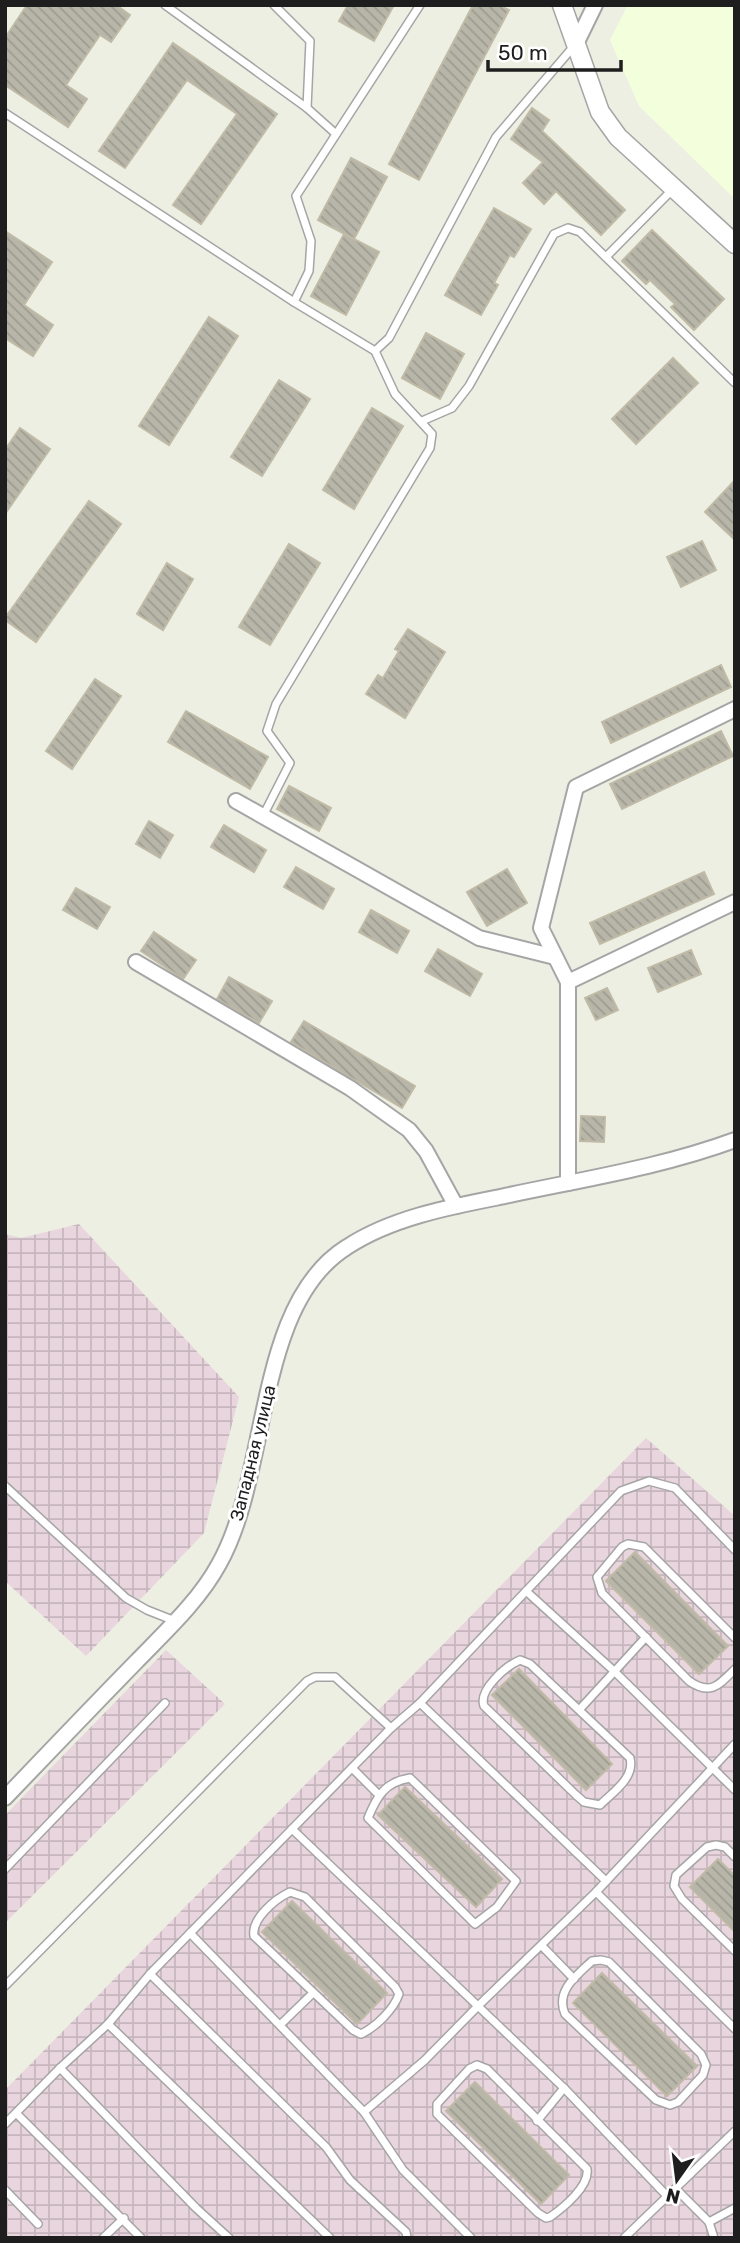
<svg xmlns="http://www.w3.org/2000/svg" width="740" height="2243" font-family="Rubik,sans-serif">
  <defs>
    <pattern id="industrial-grid" width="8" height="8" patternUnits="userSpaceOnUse" patternTransform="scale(1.75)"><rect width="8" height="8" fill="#e8d5de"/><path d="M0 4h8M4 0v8" fill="none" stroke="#c7b6be"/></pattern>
    <pattern id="building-back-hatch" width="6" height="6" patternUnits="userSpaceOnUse" patternTransform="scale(1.75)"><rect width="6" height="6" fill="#b8b5a9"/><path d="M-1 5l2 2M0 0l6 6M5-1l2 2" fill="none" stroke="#9e9b91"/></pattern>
  </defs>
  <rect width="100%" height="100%" fill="#eeefe3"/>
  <!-- industrial -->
  <g fill="url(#industrial-grid)">
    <polygon points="79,1224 239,1397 204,1533 86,1656 5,1581 5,1234 21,1238"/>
    <polygon points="646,1438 735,1516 735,2238 5,2238 5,2090"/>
    <polygon points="166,1650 225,1704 5,1923 5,1815"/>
  </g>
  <!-- education -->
  <polygon fill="#f3ffdc" points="628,5 735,5 735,199 639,106 610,40"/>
  <!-- building -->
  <g fill="url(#building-back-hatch)" stroke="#c0bba6" stroke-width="2">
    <polygon points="27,5 116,5 130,15 111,42 100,35 66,85 87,99 68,127 5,85 5,38"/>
    <polygon points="348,5 394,5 374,41 339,21"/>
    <polygon points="473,5 499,5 509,10 419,180 389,164"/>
    <polygon points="173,43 277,114 201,224 173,205 237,114 187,80 125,168 99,151"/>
    <polygon points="532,108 549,120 542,131 625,210 601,235 556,191 544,204 523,183 543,162 511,139"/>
    <polygon points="351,158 387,177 354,239 318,220"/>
    <polygon points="494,208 531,229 514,257 510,255 494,283 498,285 481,315 445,295"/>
    <polygon points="652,230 724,299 694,330 671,307 675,304 650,280 646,284 622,261"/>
    <polygon points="5,231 52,262 24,305 53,325 33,356 5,338"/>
    <polygon points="344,234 379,252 346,315 311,296"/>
    <polygon points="209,317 238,336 169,445 139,426"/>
    <polygon points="426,333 464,354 440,399 402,378"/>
    <polygon points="673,358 698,383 636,444 612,419"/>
    <polygon points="279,380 310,399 262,476 231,457"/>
    <polygon points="372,408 403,426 354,509 323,490"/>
    <polygon points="20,428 50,449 5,514 5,450"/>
    <polygon points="735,480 735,540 705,512"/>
    <polygon points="89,501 121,524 36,642 5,620 5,618"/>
    <polygon points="702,541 716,570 681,587 667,557"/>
    <polygon points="289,544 320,563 270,645 239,627"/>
    <polygon points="167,563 193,579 163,630 137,614"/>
    <polygon points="408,629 445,652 405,718 366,694 378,675 383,678 399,651 395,649"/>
    <polygon points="721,665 731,687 611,743 602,722"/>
    <polygon points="95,679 121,696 72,769 46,751"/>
    <polygon points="186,711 268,757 250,789 168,742"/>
    <polygon points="721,731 733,756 622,809 610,784"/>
    <polygon points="289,786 331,808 319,831 277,809"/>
    <polygon points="149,821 173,835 160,858 136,844"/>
    <polygon points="224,825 266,850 254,872 211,847"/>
    <polygon points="296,867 334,889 323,909 284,887"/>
    <polygon points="507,869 527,903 487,926 467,892"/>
    <polygon points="704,872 714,894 600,944 590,923"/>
    <polygon points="76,888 110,907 97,929 63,910"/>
    <polygon points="371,910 409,931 397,953 359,932"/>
    <polygon points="154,932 196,960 183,979 141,951"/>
    <polygon points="438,949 482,974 470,996 425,971"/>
    <polygon points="691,950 701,974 658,992 648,968"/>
    <polygon points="229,977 272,1001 259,1023 217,999"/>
    <polygon points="607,988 618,1010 596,1020 585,998"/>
    <polygon points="304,1021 415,1086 402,1108 291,1042"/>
    <polygon points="581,1116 605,1117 604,1142 580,1141"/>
    <polygon points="635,1552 728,1646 699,1674 606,1581"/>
    <polygon points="519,1669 612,1764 586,1790 492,1695"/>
    <polygon points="405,1787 502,1879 476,1907 378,1815"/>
    <polygon points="718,1859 735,1876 735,1932 690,1887"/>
    <polygon points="292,1901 387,1993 357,2024 262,1932"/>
    <polygon points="602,1973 697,2066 667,2096 573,2003"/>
    <polygon points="475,2082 569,2175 541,2204 446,2111"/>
  </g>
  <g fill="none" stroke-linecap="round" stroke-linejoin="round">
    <defs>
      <g id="service">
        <polyline points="165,5 307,108 336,134"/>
        <polyline points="274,5 310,41 307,108"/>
        <polyline points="5,113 294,302 375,351 395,394 432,434 430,448 276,704 267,731 290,763 263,816"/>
        <polyline points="606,257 674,188"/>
        <polyline points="294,302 309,271 311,241 296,196 420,5"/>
        <polyline points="375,351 389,338 496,137 574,46"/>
        <polyline points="422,421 452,408 469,386 554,234 568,228 580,232 735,383"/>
        <polyline points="5,1486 126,1598 147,1610 175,1621"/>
        <polyline points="526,1591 614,1671 735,1790"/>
        <path d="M735,1638L644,1547L628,1544L622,1547L597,1577L602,1593L689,1681C711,1696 719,1685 735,1669"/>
        <path d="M520,1660L530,1664L630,1758C635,1778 613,1792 600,1805L584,1802L576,1795L484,1706C478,1690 506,1666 520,1660Z"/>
        <polyline points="420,1703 606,1881"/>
        <polyline points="580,1709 646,1637"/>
        <polyline points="352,1768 378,1794"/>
        <path d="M410,1778L516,1881L497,1907L475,1924L368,1818C377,1796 385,1782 410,1778Z"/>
        <polyline points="292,1829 564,2088 667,2196"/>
        <polyline points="735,1857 725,1847 716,1845 707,1847 676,1875 674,1886 682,1899 735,1951"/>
        <polyline points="5,1869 165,1703"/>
        <path d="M290,1892L305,1897L395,1987L399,1994C394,2009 376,2027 361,2034L353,2030L254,1936C251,1919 275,1899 290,1892Z"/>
        <polyline points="596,1892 735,2029"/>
        <polyline points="190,1933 364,2112 403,2170 471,2238"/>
        <polyline points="542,1946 574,1979"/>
        <path d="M601,1960L609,1962L701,2054L706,2065L703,2075L678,2102L670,2105L656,2100L565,2014C555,1991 577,1975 592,1961Z"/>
        <polyline points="150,1974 326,2147 350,2180 406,2232 407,2238"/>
        <polyline points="5,1986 307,1681 315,1677 335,1677 391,1728"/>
        <polyline points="108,2024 330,2238"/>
        <polyline points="280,2025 313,1993"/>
        <path d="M477,2065L487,2069L587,2169C590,2186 563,2208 550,2217L546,2218L538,2213L437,2114V2104L469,2069Z"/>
        <polyline points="60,2068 196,2208 229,2238"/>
        <polyline points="364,2112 425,2060 479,2005 596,1892 735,1744"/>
        <polyline points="16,2113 141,2238"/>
        <polyline points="537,2121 564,2088"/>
        <polyline points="5,2124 60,2068 108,2024 150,1974 391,1728 420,1703 621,1491 649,1481 675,1488 735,1550"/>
        <polyline points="676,2189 709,2222 714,2238"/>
        <polyline points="5,2190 38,2224"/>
        <polyline points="709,2222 735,2208"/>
        <polyline points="103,2238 124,2218"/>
        <polyline points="624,2238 735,2131"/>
      </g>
      <g id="minor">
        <polyline points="575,46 595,5"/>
        <polyline points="236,801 479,938 555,957"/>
        <polyline points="136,962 350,1088 409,1130 426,1151 456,1206"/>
        <polyline points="568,982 735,902"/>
        <polyline points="568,1183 568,982 541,928 576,787 735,709"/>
        <path d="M5,1798C49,1752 92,1707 136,1662C165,1632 199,1601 219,1564C271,1472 254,1305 347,1247C391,1218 449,1207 500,1197C578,1180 659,1168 735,1140"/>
      </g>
      <polyline id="tertiary" points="562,5 600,112 618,137 735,244"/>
    </defs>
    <!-- service casing -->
    <use href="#service" stroke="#a5a5a5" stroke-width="10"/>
    <!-- minor casing -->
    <use href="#minor" stroke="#a5a5a5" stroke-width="18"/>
    <!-- tertiary casing -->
    <use href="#tertiary" stroke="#a5a5a5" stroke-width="21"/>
    <!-- service -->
    <use href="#service" stroke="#fff" stroke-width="7"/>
    <!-- minor -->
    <use href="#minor" stroke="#fff" stroke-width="14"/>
    <!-- tertiary -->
    <use href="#tertiary" stroke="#fff" stroke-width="18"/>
  </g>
  <g text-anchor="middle" stroke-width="6" stroke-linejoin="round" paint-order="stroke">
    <!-- street labels -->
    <g font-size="18" fill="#1e1e1e" stroke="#fff">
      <text transform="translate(253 1453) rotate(-76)" y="6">Западная улица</text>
    </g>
  </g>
  <!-- border -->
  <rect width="740" height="2243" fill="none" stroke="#1e1e1e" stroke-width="14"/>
  <!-- north arrow -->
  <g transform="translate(677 2180) rotate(194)" stroke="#ffffff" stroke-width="5" paint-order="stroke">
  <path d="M0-5L12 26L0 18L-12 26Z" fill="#1e1e1e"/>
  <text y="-10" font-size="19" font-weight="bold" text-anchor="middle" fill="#1e1e1e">N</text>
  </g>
  <!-- scale -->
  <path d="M488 60v10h133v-10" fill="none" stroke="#1e1e1e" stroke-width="3.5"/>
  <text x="498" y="60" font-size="21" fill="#1e1e1e" stroke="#ffffff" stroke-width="5" paint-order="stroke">50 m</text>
</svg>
